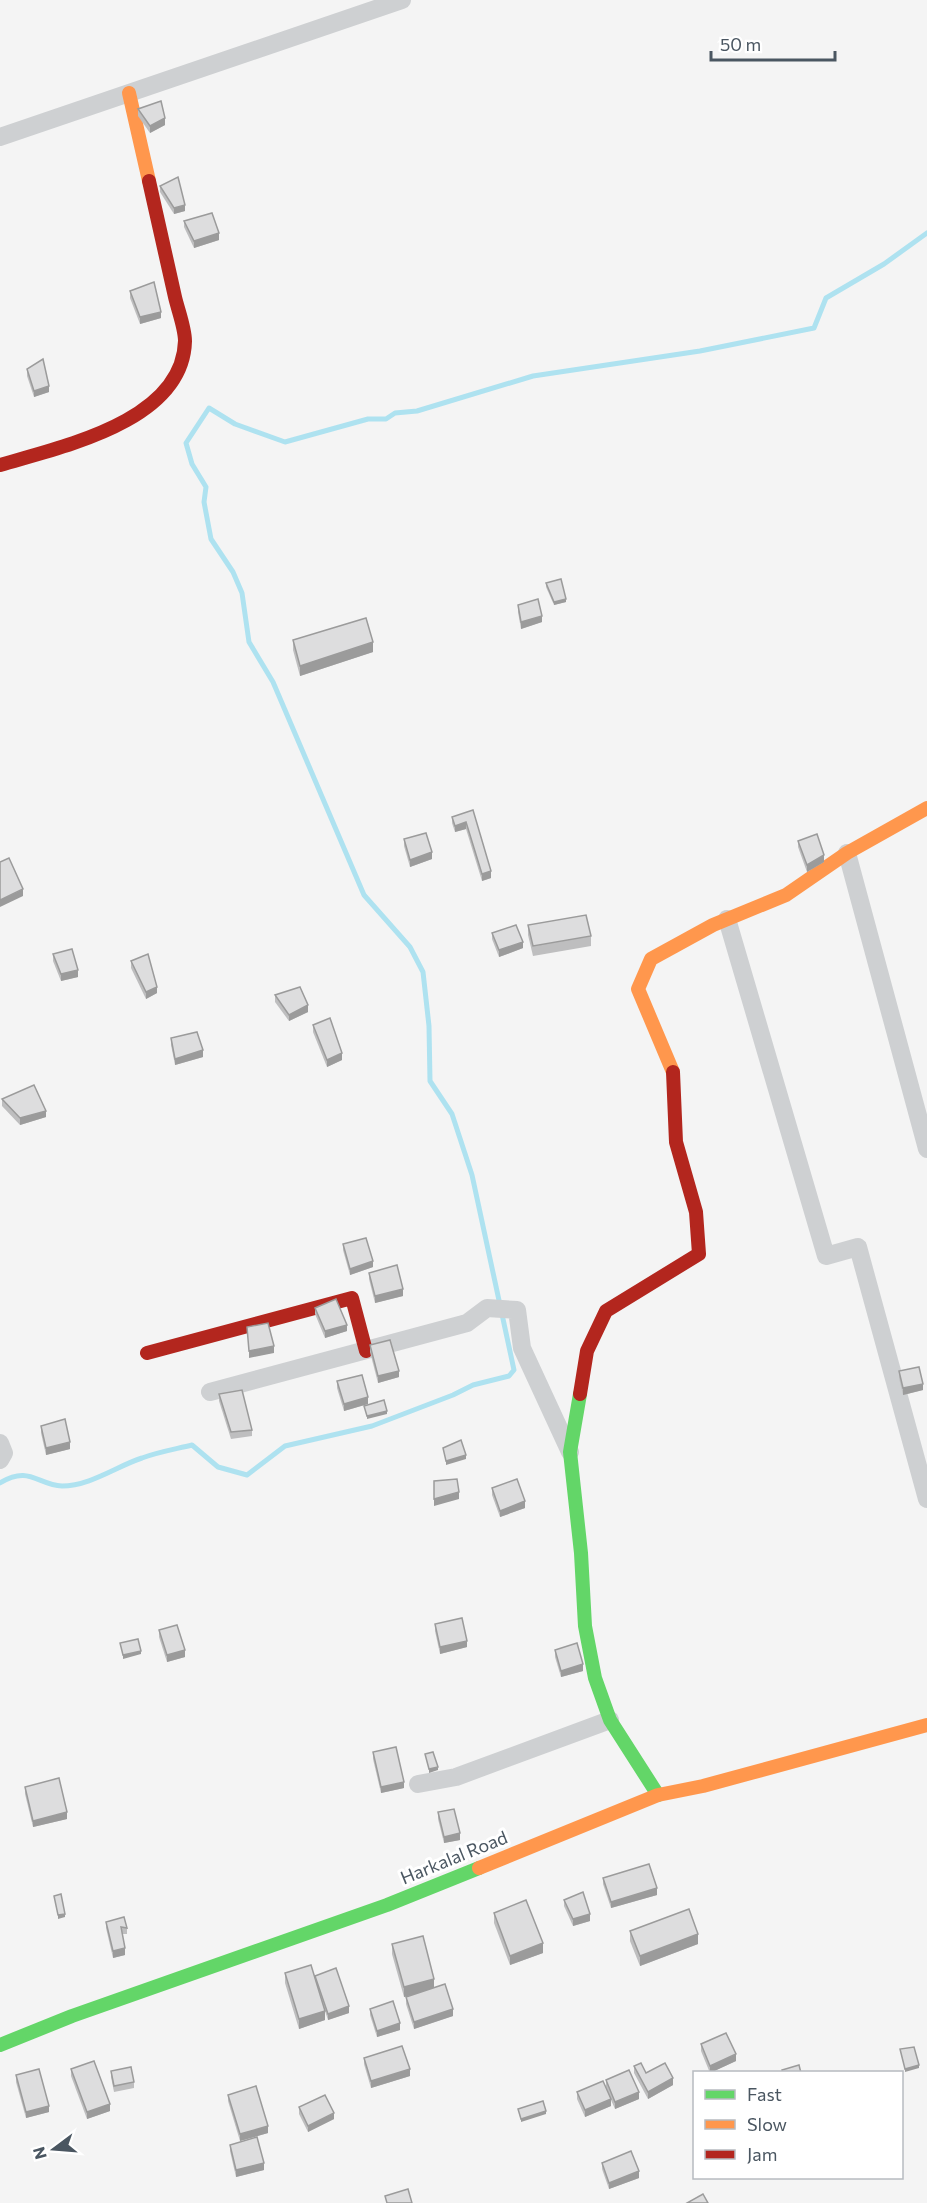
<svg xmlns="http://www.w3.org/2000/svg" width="927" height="2203" font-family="Commissioner,sans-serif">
  <rect width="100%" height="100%" fill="#f4f4f4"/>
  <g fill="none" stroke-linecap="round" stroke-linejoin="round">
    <!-- stream -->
    <path stroke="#aee2f0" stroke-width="5" d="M0,1483C29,1465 38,1485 62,1486C90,1486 117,1466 142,1458C158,1452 176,1449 192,1445L218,1467L247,1475L285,1446L372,1426L453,1395L473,1385L509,1376L514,1370L472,1175L452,1114L430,1081L429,1026L423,972L410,947L364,895L273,682L249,642L242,593L233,572L211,539L204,502L206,487L192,464L186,443L209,408L235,424L285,442L368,419H386L395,413L417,411L533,376L700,351L814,328L826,298L884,264L927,233"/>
    <!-- street -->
    <g stroke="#ced0d2" stroke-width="18">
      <polyline points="0,137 402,0"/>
      <polyline points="847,853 927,1149"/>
      <polyline points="727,919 826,1256 858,1247 927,1499"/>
      <polyline points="210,1392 467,1323 487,1308 517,1310 522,1348 570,1452"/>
      <polyline points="0,1443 4,1453 0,1460"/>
      <polyline points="418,1784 456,1777 610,1720"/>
    </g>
    <!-- fast -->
    <g stroke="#63d668" stroke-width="14">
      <polyline points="580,1394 570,1452 581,1553 585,1626 595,1678 610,1720 658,1795"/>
      <polyline points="0,2045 72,2016 387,1905 479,1868"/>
    </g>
    <!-- slow -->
    <g stroke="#ff974d" stroke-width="14">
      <polyline points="129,93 149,181"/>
      <polyline points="673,1072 638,989 651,959 713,925 786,895 847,853 927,808"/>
      <polyline points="479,1868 658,1795 703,1786 927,1725"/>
    </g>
    <!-- jam -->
    <g stroke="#b3261e" stroke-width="14">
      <path d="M0,465C60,447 183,422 185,341C185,328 178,310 175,297C166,258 158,220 149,181"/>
      <polyline points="147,1353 352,1298 366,1351"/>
      <polyline points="580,1394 587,1351 606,1311 699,1254 696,1212 676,1142 673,1072"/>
    </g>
  </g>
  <!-- wall -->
  <g fill="#bebebf">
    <polygon points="138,109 165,125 150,133 138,116"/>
    <polygon points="160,186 185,211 174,214 160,192"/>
    <polygon points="184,221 219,240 194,248 184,227"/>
    <polygon points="130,291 161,318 140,324 130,298"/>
    <polygon points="27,369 49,392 34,397 27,376"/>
    <polygon points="546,583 566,602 554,605 546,587"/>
    <polygon points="518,605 542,622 521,629 518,612"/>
    <polygon points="293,640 373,652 300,676 293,650"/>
    <polygon points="473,810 491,878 482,881 466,829 455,832 452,823 452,817"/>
    <polygon points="404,839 432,859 410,867 404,846"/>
    <polygon points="798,841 824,862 807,872 798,847"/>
    <polygon points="528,925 591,936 591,946 533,956 528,935"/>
    <polygon points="492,933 523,948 499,957 492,939"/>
    <polygon points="53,954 78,977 61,981 53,961"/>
    <polygon points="131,961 157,993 146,999 131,968"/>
    <polygon points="275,995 308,1012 289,1021 275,1002"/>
    <polygon points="313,1025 342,1060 327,1067 313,1032"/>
    <polygon points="171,1038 203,1057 175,1065 171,1045"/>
    <polygon points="2,1099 46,1117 20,1125 2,1106"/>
    <polygon points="343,1244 373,1267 350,1275 343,1250"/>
    <polygon points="369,1273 403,1296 375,1303 369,1279"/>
    <polygon points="315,1308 347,1331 325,1338 315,1314"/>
    <polygon points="370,1345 399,1377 378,1383 370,1352"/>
    <polygon points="899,1371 923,1390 903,1395 899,1378"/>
    <polygon points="337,1381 368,1404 344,1411 337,1388"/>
    <polygon points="219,1394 252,1430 252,1436 231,1439 219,1401"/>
    <polygon points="41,1426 70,1449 46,1455 41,1433"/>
    <polygon points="492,1488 525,1508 500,1517 492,1495"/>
    <polygon points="435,1624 467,1647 440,1654 435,1631"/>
    <polygon points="159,1630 185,1657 167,1662 159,1637"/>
    <polygon points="555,1650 583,1671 561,1677 555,1657"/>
    <polygon points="373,1752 404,1788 381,1793 373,1759"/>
    <polygon points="25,1787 67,1819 33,1827 25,1794"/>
    <polygon points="438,1812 460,1840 444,1843 438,1819"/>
    <polygon points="603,1878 657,1895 611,1908 603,1884"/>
    <polygon points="564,1900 590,1921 573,1926 564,1906"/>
    <polygon points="494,1913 543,1953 510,1965 494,1923"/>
    <polygon points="106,1922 127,1928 127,1934 122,1934 125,1955 113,1958 106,1928"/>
    <polygon points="630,1931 698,1944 640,1966 630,1941"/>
    <polygon points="392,1944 434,1988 453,2016 414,2029 406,2004 406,1997 427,1991 404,1997 392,1954"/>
    <polygon points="285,1973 315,1978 349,2013 328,2020 325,2011 325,2020 299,2029 285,1983"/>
    <polygon points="370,2009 400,2030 377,2037 370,2015"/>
    <polygon points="701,2044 736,2061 710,2073 701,2051"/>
    <polygon points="364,2058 410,2076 371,2088 364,2064"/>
    <polygon points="634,2066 673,2085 648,2099 634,2073"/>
    <polygon points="71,2069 110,2111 87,2119 71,2076"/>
    <polygon points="111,2071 134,2082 134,2088 114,2092 111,2077"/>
    <polygon points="16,2075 49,2112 26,2118 16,2082"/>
    <polygon points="606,2080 639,2099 615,2109 611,2100 611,2106 585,2117 577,2099 577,2092 606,2086"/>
    <polygon points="228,2095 268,2133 240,2141 228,2101"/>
    <polygon points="299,2107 334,2119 308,2132 299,2114"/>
    <polygon points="230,2145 264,2170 236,2177 230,2151"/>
    <polygon points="602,2163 639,2178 609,2189 602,2169"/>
  </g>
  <!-- shaded-wall -->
  <g fill="#9b9b9b">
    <polygon points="165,118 165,125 150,133 150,126"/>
    <polygon points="185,205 185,211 174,214 174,208"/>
    <polygon points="219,233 219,240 194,248 194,241"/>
    <polygon points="161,312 161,318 140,324 140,317"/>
    <polygon points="49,386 49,392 34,397 34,391"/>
    <polygon points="566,599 566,602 554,605 554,602"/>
    <polygon points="542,616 542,622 521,629 521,622"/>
    <polygon points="373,642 373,652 300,676 300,666"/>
    <polygon points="466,822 466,829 455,832 455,826"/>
    <polygon points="432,852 432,859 410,867 410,860"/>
    <polygon points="824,855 824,862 807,872 807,865"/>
    <polygon points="491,871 491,878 482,881 482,874"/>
    <polygon points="23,889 23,896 0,907 0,900"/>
    <polygon points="523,942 523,948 499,957 499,950"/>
    <polygon points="78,970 78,977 61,981 61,974"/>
    <polygon points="157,987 157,993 146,999 146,992"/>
    <polygon points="308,1005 308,1012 289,1021 289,1015"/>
    <polygon points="203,1050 203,1057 175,1065 175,1059"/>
    <polygon points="342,1053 342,1060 327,1067 327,1060"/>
    <polygon points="46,1111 46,1117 20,1125 20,1118"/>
    <polygon points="373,1261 373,1267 350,1275 350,1269"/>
    <polygon points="403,1289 403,1296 375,1303 375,1296"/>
    <polygon points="347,1325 347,1331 325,1338 325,1331"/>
    <polygon points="274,1346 274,1353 249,1358 249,1351"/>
    <polygon points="399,1371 399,1377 378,1383 378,1376"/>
    <polygon points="923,1384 923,1390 903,1395 903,1388"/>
    <polygon points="368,1397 368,1404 344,1411 344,1404"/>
    <polygon points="387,1411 387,1414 367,1419 367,1416"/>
    <polygon points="70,1442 70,1449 46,1455 46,1448"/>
    <polygon points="466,1455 466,1459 446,1465 446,1461"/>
    <polygon points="459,1492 459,1499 434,1506 434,1499"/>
    <polygon points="525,1501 525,1508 500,1517 500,1511"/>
    <polygon points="467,1641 467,1647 440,1654 440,1647"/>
    <polygon points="185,1650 185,1657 167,1662 167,1655"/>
    <polygon points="141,1651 141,1654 123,1659 123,1655"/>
    <polygon points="583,1664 583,1671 561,1677 561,1671"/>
    <polygon points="438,1767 438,1770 429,1773 429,1769"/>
    <polygon points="404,1782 404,1788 381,1793 381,1787"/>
    <polygon points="67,1812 67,1819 33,1827 33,1821"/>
    <polygon points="460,1833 460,1840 444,1843 444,1837"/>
    <polygon points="657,1888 657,1895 611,1908 611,1902"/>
    <polygon points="65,1914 65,1917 58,1919 58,1915"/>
    <polygon points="590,1914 590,1921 573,1926 573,1919"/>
    <polygon points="698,1934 698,1944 640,1966 640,1956"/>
    <polygon points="543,1943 543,1953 510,1965 510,1956"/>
    <polygon points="125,1948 125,1955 113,1958 113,1951"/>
    <polygon points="434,1979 434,1989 404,1997 404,1987"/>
    <polygon points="349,2006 349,2013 328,2020 328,2014"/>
    <polygon points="453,2009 453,2016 414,2029 414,2022"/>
    <polygon points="325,2011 325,2020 299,2029 299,2019"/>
    <polygon points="400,2023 400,2030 377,2037 377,2031"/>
    <polygon points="736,2054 736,2061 710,2073 710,2066"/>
    <polygon points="919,2065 919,2068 905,2072 905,2069"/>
    <polygon points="410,2069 410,2076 371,2088 371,2081"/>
    <polygon points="673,2078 673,2085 648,2099 648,2092"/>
    <polygon points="639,2092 639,2099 615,2109 615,2102"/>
    <polygon points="611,2099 611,2106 585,2117 585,2110"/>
    <polygon points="110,2104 110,2111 87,2119 87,2112"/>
    <polygon points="49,2106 49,2112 26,2118 26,2112"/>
    <polygon points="546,2111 546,2114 521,2122 521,2119"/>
    <polygon points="334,2113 334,2119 308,2132 308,2126"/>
    <polygon points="268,2126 268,2133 240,2141 240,2134"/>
    <polygon points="264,2163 264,2170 236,2177 236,2170"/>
    <polygon points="639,2171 639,2178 609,2189 609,2183"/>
  </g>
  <!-- building -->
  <g fill="#ddddde" stroke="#9b9b9b" stroke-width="1.5">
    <polygon points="161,101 165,118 150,126 138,109"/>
    <polygon points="178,177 185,205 174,208 160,186"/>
    <polygon points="212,213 219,233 194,241 184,221"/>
    <polygon points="154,282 161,312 140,317 130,291"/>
    <polygon points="43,359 49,386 34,391 27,369"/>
    <polygon points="561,579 566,599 554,602 546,583"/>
    <polygon points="538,599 542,616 521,622 518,605"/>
    <polygon points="366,618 373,642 300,666 293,640"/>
    <polygon points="473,810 491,871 482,874 466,822 455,826 452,817"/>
    <polygon points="426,833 432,852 410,860 404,839"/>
    <polygon points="817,834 824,855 807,865 798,841"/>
    <polygon points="9,858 23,889 0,900 0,862"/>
    <polygon points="586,915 591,936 533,946 528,925"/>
    <polygon points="516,925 523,942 499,950 492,933"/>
    <polygon points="72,949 78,970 61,974 53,954"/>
    <polygon points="148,954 157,987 146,992 131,961"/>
    <polygon points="300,987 308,1005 289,1015 275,995"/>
    <polygon points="330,1018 342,1053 327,1060 313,1025"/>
    <polygon points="197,1032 203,1050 175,1059 171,1038"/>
    <polygon points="34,1085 46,1111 20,1118 2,1099"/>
    <polygon points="366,1238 373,1261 350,1269 343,1244"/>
    <polygon points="397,1265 403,1289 375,1296 369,1273"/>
    <polygon points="336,1299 347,1325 325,1331 315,1308"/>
    <polygon points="268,1323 274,1346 249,1351 247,1327"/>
    <polygon points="390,1340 399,1371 378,1376 370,1345"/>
    <polygon points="919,1367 923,1384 903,1388 899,1371"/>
    <polygon points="362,1375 368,1397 344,1404 337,1381"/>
    <polygon points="242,1390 252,1430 231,1432 219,1394"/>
    <polygon points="384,1400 387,1411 367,1416 364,1406"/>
    <polygon points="65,1419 70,1442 46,1448 41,1426"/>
    <polygon points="461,1440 466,1455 446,1461 443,1448"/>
    <polygon points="457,1479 459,1492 434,1499 434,1481"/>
    <polygon points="517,1479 525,1501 500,1511 492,1488"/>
    <polygon points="462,1618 467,1641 440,1647 435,1624"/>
    <polygon points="177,1625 185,1650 167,1655 159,1630"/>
    <polygon points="138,1639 141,1651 123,1655 120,1643"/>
    <polygon points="577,1643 583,1664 561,1671 555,1650"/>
    <polygon points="396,1747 404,1782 381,1787 373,1752"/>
    <polygon points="433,1752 438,1767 429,1769 425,1754"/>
    <polygon points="59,1778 67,1812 33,1821 25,1787"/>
    <polygon points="454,1809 460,1833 444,1837 438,1812"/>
    <polygon points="649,1864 657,1888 611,1902 603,1878"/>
    <polygon points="583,1892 590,1914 573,1919 564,1900"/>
    <polygon points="61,1894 65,1914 58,1915 54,1896"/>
    <polygon points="526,1900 543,1943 510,1956 494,1913"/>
    <polygon points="689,1909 698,1934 640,1956 630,1931"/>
    <polygon points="124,1917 127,1928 121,1927 125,1948 113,1951 106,1922"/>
    <polygon points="423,1936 434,1979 404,1987 392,1944"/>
    <polygon points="311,1965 325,2011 299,2019 285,1973"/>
    <polygon points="336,1968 349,2006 328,2014 315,1976"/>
    <polygon points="445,1984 453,2009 414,2022 406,1997"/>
    <polygon points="393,2001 400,2023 377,2031 370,2009"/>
    <polygon points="726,2033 736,2054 710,2066 701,2044"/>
    <polygon points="402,2046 410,2069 371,2081 364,2058"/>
    <polygon points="914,2047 919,2065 905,2069 900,2049"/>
    <polygon points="94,2061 110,2104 87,2112 71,2069"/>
    <polygon points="641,2063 646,2073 665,2063 673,2078 648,2092 634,2066"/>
    <polygon points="799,2065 801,2073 783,2073 782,2070"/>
    <polygon points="131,2067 134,2082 114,2086 111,2071"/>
    <polygon points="39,2069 49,2106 26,2112 16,2075"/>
    <polygon points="629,2070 639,2092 615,2102 606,2080"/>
    <polygon points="603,2081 611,2099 585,2110 577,2092"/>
    <polygon points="256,2086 268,2126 240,2134 228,2095"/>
    <polygon points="325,2095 334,2113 308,2126 299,2107"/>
    <polygon points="543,2101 546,2111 521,2119 518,2109"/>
    <polygon points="257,2137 264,2163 236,2170 230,2145"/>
    <polygon points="631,2151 639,2171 609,2183 602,2163"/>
    <polygon points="408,2189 412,2203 387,2203 385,2196"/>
    <polygon points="703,2194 708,2203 687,2203"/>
  </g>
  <g text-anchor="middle" stroke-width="6" stroke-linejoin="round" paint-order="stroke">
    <!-- street labels -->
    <g font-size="18" fill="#4a5661" stroke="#fff">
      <text transform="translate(454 1858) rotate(-22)" y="6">Harkalal Road</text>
    </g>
  </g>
  <!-- legend -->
  <rect x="693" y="2071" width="210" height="108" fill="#ffffff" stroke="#b7bbc0" stroke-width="1.5"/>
  <rect x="705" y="2090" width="30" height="9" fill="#63d668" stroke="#b7bbc0" stroke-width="1.5"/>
  <text x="747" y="2101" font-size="18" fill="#4a5661">Fast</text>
  <rect x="705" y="2120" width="30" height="9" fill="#ff974d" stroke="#b7bbc0" stroke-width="1.5"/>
  <text x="747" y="2131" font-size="18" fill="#4a5661">Slow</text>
  <rect x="705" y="2150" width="30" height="9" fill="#b3261e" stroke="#b7bbc0" stroke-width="1.5"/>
  <text x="747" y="2161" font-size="18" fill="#4a5661">Jam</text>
  <!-- north arrow -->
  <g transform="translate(54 2149) rotate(254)" stroke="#ffffff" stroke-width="4.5" paint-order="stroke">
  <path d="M0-4.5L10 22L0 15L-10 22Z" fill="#4a5661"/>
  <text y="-9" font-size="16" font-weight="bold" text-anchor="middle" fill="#4a5661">N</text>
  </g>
  <!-- scale -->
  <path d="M711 51v9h124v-9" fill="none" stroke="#4a5661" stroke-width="3"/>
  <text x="720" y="51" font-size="18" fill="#4a5661" stroke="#ffffff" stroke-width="4.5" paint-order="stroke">50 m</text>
</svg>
